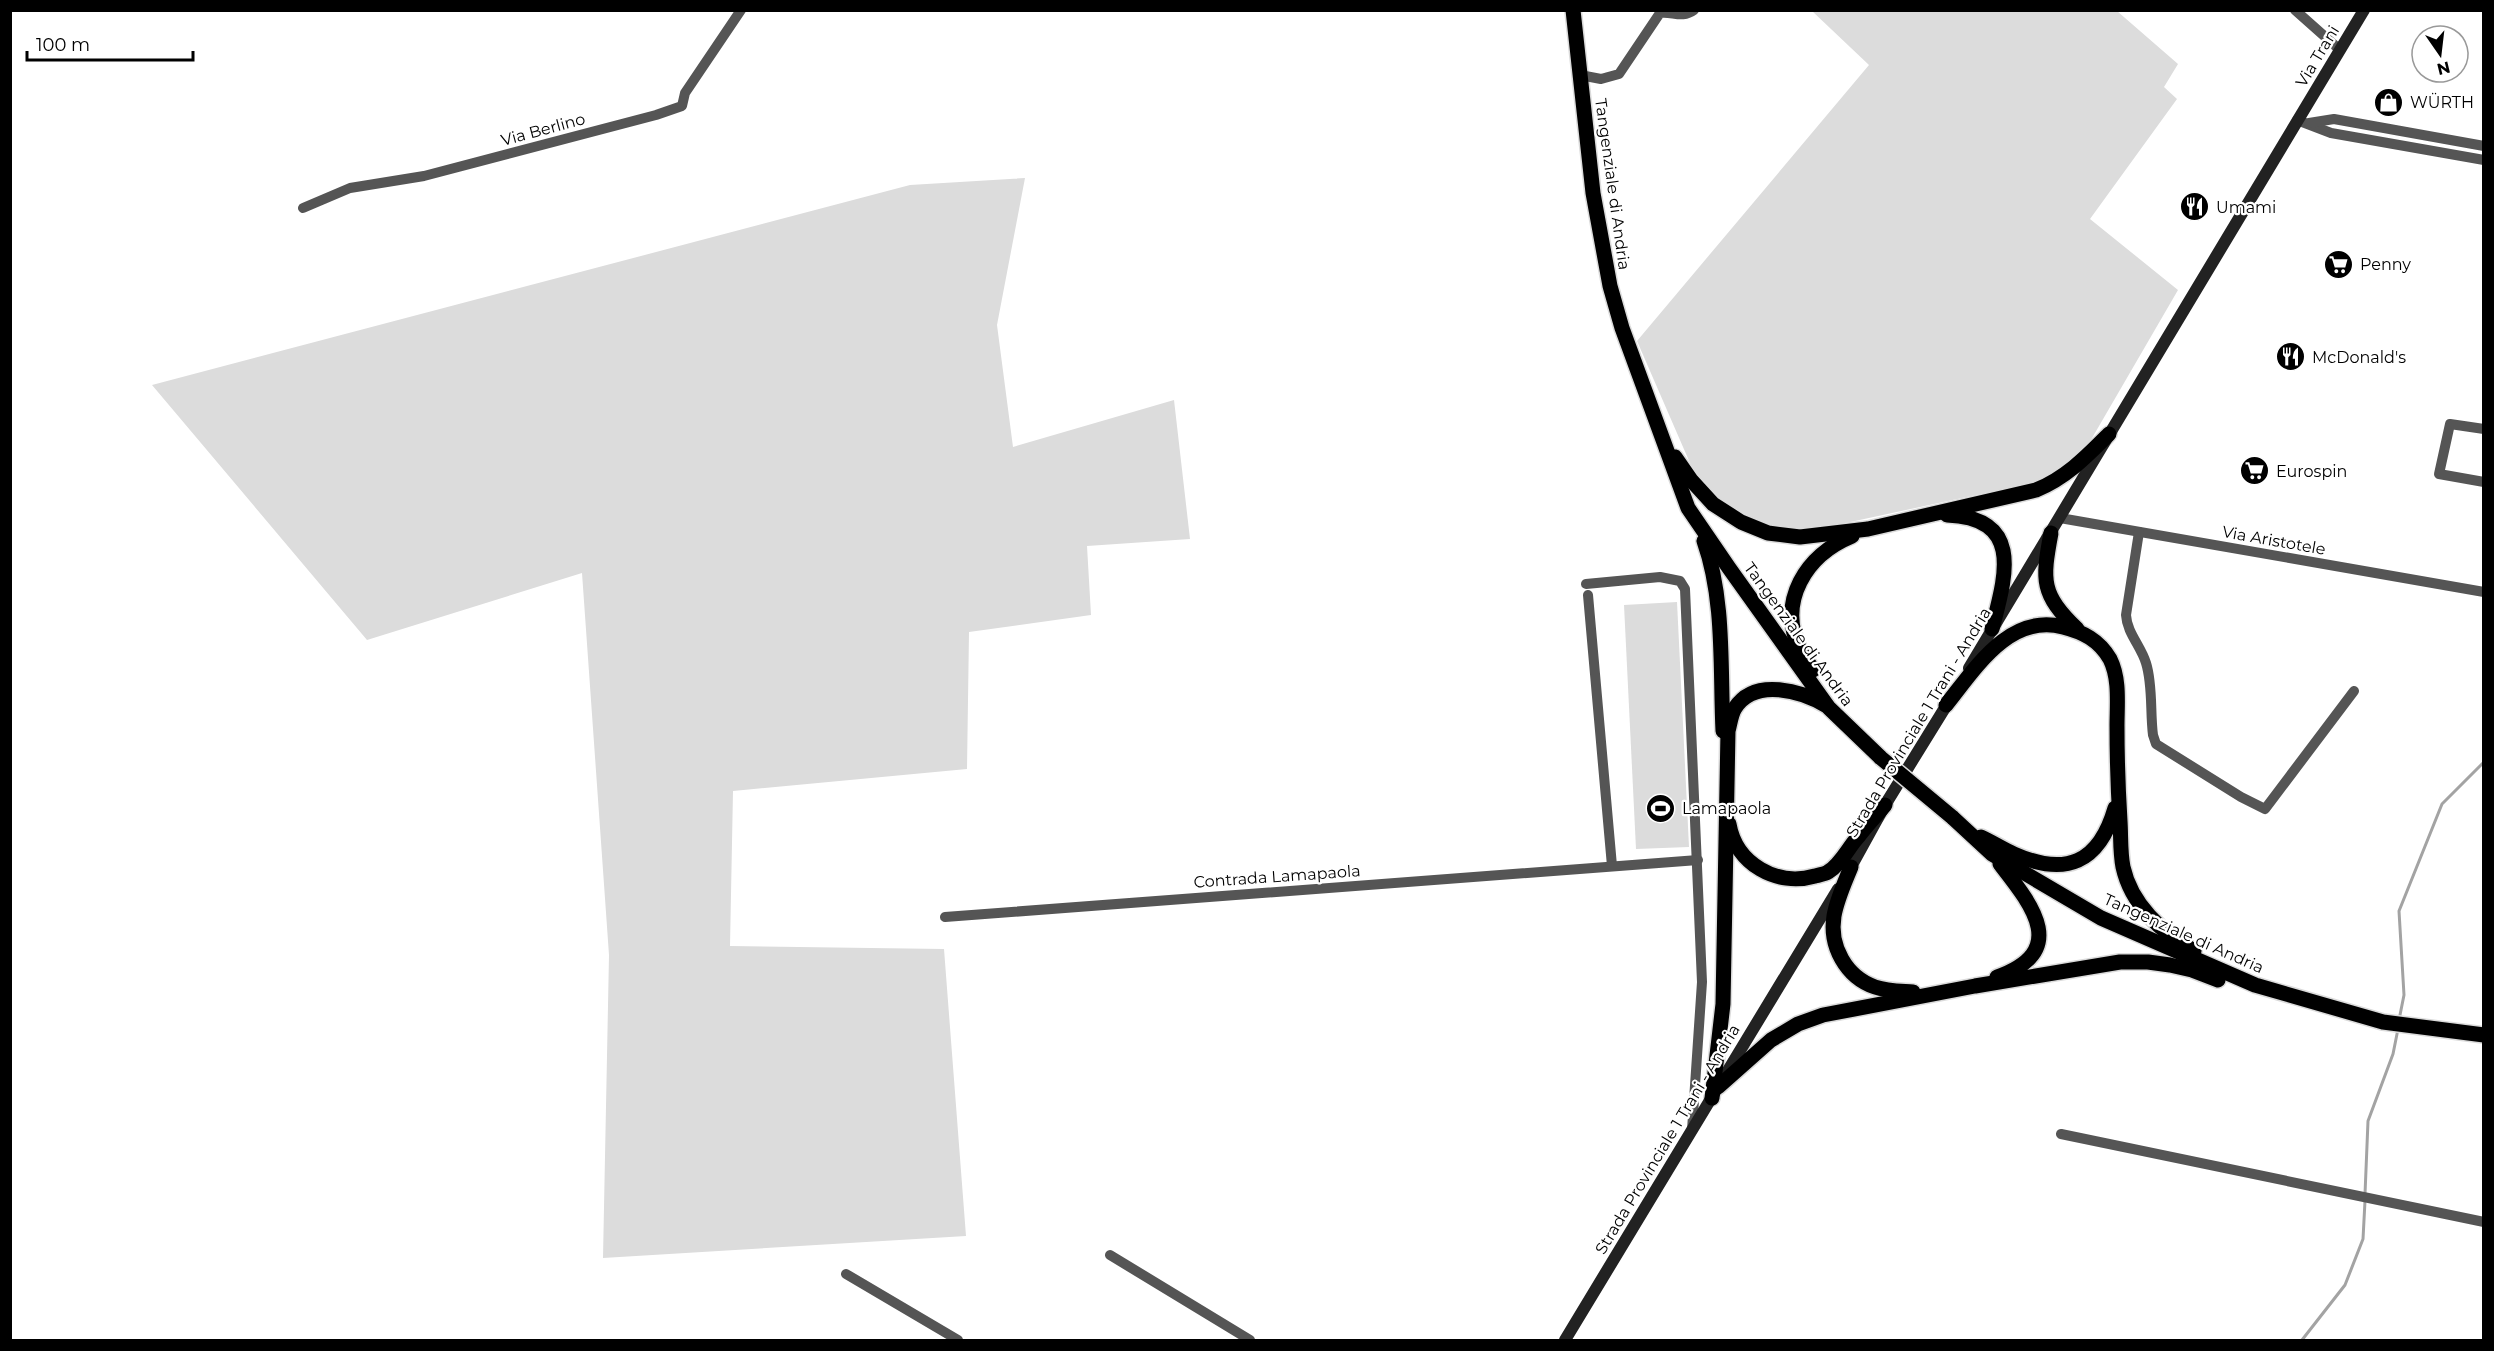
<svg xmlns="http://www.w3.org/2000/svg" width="2494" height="1351" font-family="Montserrat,sans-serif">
  <rect width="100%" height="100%" fill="#fff"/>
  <!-- green -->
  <g fill="#dcdcdc">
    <polygon points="1812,11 2117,11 2178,64 2164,87 2177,99 2090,219 2178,290 2088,445 2069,465 2041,481 1813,530 1790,531 1756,522 1716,501 1693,470 1637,341 1869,65"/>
    <polygon points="1025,178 997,325 1013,447 1174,400 1190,539 1087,546 1091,615 969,632 967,769 733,791 730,946 944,949 966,1236 603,1258 609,955 582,573 367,640 152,385 910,185"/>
    <polygon points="1677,602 1689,847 1636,849 1624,605"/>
  </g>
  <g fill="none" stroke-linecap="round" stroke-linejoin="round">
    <!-- stream -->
    <g stroke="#a3a3a3" stroke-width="3">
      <polyline points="2399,1020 2404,995 2399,911 2442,804 2484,762"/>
      <polyline points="2365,1194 2368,1121 2393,1054 2398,1029"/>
      <polyline points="2302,1340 2345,1285 2363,1239 2365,1201"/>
    </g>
    <defs>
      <g id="primary">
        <polyline points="1573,10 1593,193 1610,286 1622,328 1688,508 1729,568 1829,708 1881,758"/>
        <path d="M1675,457L1691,480L1713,504L1741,522L1768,533L1800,537L1868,529L2036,490C2066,478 2087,456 2109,434"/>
        <path d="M1947,515C2025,518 2005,578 1992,629"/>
        <path d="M2051,533C2042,581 2041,594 2077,629"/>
        <path d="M1704,541C1725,600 1720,669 1723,731"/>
        <path d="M1813,670C1809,663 1803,657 1800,650C1777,601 1806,555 1852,536"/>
        <path d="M1946,705C1975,669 2009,613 2063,627C2083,632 2099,640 2110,659C2120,679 2117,704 2117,726C2117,758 2118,789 2120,821C2121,836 2120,852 2123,867C2131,904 2162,933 2194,951"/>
        <polyline points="1952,817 1992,854 2101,918 2255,985 2383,1022 2484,1035"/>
        <path d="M1729,824C1736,864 1777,887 1815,876C1819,875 1825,874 1828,872C1841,864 1848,848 1858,837C1866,826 1876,816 1885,805"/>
        <path d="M1981,837C1992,842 2003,849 2014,854C2066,877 2099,863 2115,808"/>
        <path d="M1851,867C1845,882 1837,899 1834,916C1829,946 1846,977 1875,987C1887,991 1900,991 1913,992"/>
        <path d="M1997,977C2070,951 2032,905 2000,864"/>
        <polyline points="1718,1087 1771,1040 1798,1024 1823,1015 1975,986 2120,962 2148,962 2170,965 2192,970 2218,980"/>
        <path d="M1712,1098L1723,1004L1728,731C1730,724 1731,714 1735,708C1755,677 1802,691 1827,706"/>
      </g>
    </defs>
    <!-- primary casing -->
    <use href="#primary" stroke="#dbdbdb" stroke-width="18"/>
    <!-- minor -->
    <g stroke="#555" stroke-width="10">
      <polyline points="2295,10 2340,50"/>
      <path d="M1580,75L1601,79L1619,74L1660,13C1672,11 1682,19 1694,10"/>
      <polyline points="2297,120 2331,133 2484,160"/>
      <polyline points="2309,123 2334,119 2484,146"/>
      <polyline points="303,208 350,188 424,176 656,115 682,106 685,93 741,10"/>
      <polyline points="2484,429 2450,424 2439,474 2484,482"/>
      <polyline points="2060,518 2484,592"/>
      <path d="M2139,532L2126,615C2127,633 2141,646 2146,663C2153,685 2150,712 2153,735L2156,744L2241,797L2265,809L2354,691"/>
      <polyline points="1586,584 1660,577 1680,581 1685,589 1702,982 1692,1130"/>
      <polyline points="1588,595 1612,866"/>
      <polyline points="945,917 1698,860"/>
      <polyline points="2061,1134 2484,1222"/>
      <polyline points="1110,1255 1250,1340"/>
      <polyline points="846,1274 958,1340"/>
    </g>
    <!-- secondary -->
    <g stroke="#222" stroke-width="12">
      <polyline points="1969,668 2364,10"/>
      <polyline points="1847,874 1885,805 1951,698"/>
      <polyline points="1724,1077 1838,889"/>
      <polyline points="1565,1340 1715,1092"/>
    </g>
    <!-- primary -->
    <use href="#primary" stroke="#000" stroke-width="15"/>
    <defs>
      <polyline id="primary-bridge" points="1881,758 1952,817"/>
    </defs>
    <!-- primary-bridge casing -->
    <use href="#primary-bridge" stroke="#dbdbdb" stroke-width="18" stroke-linecap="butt"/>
    <!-- primary-bridge -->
    <use href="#primary-bridge" stroke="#000" stroke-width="15"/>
  </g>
  <!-- icons -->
  <defs>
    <symbol id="shop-disc" viewBox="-11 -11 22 22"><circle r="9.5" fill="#000" stroke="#fff"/><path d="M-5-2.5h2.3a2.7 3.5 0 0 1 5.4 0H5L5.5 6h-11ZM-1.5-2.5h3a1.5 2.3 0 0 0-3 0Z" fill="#fff"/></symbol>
    <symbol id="restaurant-disc" viewBox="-11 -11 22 22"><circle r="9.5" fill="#000" stroke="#fff"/><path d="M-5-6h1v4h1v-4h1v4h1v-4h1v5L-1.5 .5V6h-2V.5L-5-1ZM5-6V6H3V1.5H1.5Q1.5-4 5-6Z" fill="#fff"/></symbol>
    <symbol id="supermarket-disc" viewBox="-11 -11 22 22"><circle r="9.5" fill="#000" stroke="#fff"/><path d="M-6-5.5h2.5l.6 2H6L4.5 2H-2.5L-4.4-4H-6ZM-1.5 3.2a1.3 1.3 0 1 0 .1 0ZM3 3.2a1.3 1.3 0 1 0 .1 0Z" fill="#fff"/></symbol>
    <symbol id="stadium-disc" viewBox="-11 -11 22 22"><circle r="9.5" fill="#000" stroke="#fff"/><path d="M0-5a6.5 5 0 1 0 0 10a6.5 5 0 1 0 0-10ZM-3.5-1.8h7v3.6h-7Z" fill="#fff"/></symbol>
  </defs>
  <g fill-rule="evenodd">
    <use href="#shop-disc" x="2372" y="86" width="33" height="33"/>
    <use href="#restaurant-disc" x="2178" y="190" width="33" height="33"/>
    <use href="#supermarket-disc" x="2322" y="248" width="33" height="33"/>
    <use href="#restaurant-disc" x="2274" y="340" width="33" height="33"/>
    <use href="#supermarket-disc" x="2238" y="454" width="33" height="33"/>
    <use href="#stadium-disc" x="1644" y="792" width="33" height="33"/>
  </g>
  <g text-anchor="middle" stroke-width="4.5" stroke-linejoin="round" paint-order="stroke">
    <!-- street labels -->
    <g font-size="16" fill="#000" stroke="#fff">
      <text transform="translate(2317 56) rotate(-59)" y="6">Via Trani</text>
      <text transform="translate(543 129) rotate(-15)" y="6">Via Berlino</text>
      <text transform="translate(1613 184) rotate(82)" y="6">Tangenziale di Andria</text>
      <text transform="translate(2274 540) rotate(10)" y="6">Via Aristotele</text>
      <text transform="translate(1799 634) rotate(54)" y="6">Tangenziale di Andria</text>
      <text transform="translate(1918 722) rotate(-59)" y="6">Strada Provinciale 1 Trani - Andria</text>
      <text transform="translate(1277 876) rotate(-4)" y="6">Contrada Lamapaola</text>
      <text transform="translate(2184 933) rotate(24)" y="6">Tangenziale di Andria</text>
      <text transform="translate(1667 1139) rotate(-59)" y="6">Strada Provinciale 1 Trani - Andria</text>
    </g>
    <!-- poi labels -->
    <g font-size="16" fill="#000" stroke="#fff" text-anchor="start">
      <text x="2410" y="108">WÜRTH</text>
      <text x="2216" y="213">Umami</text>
      <text x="2360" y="270">Penny</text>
      <text x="2312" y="363">McDonald's</text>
      <text x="2276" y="477">Eurospin</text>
      <text x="1682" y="814">Lamapaola</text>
    </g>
  </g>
  <!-- border -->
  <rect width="2494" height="1351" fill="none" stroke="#000000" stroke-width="24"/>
  <!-- north arrow -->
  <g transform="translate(2440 54) rotate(166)"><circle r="28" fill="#ffffff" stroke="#999999" stroke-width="1.5"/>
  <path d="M0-4.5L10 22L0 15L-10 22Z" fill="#000000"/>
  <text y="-9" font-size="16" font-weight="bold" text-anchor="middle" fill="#000000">N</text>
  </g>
  <!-- scale -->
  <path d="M27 51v9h166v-9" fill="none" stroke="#000000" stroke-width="3"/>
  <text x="36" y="51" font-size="18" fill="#000000" stroke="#ffffff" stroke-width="4.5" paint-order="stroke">100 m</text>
</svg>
